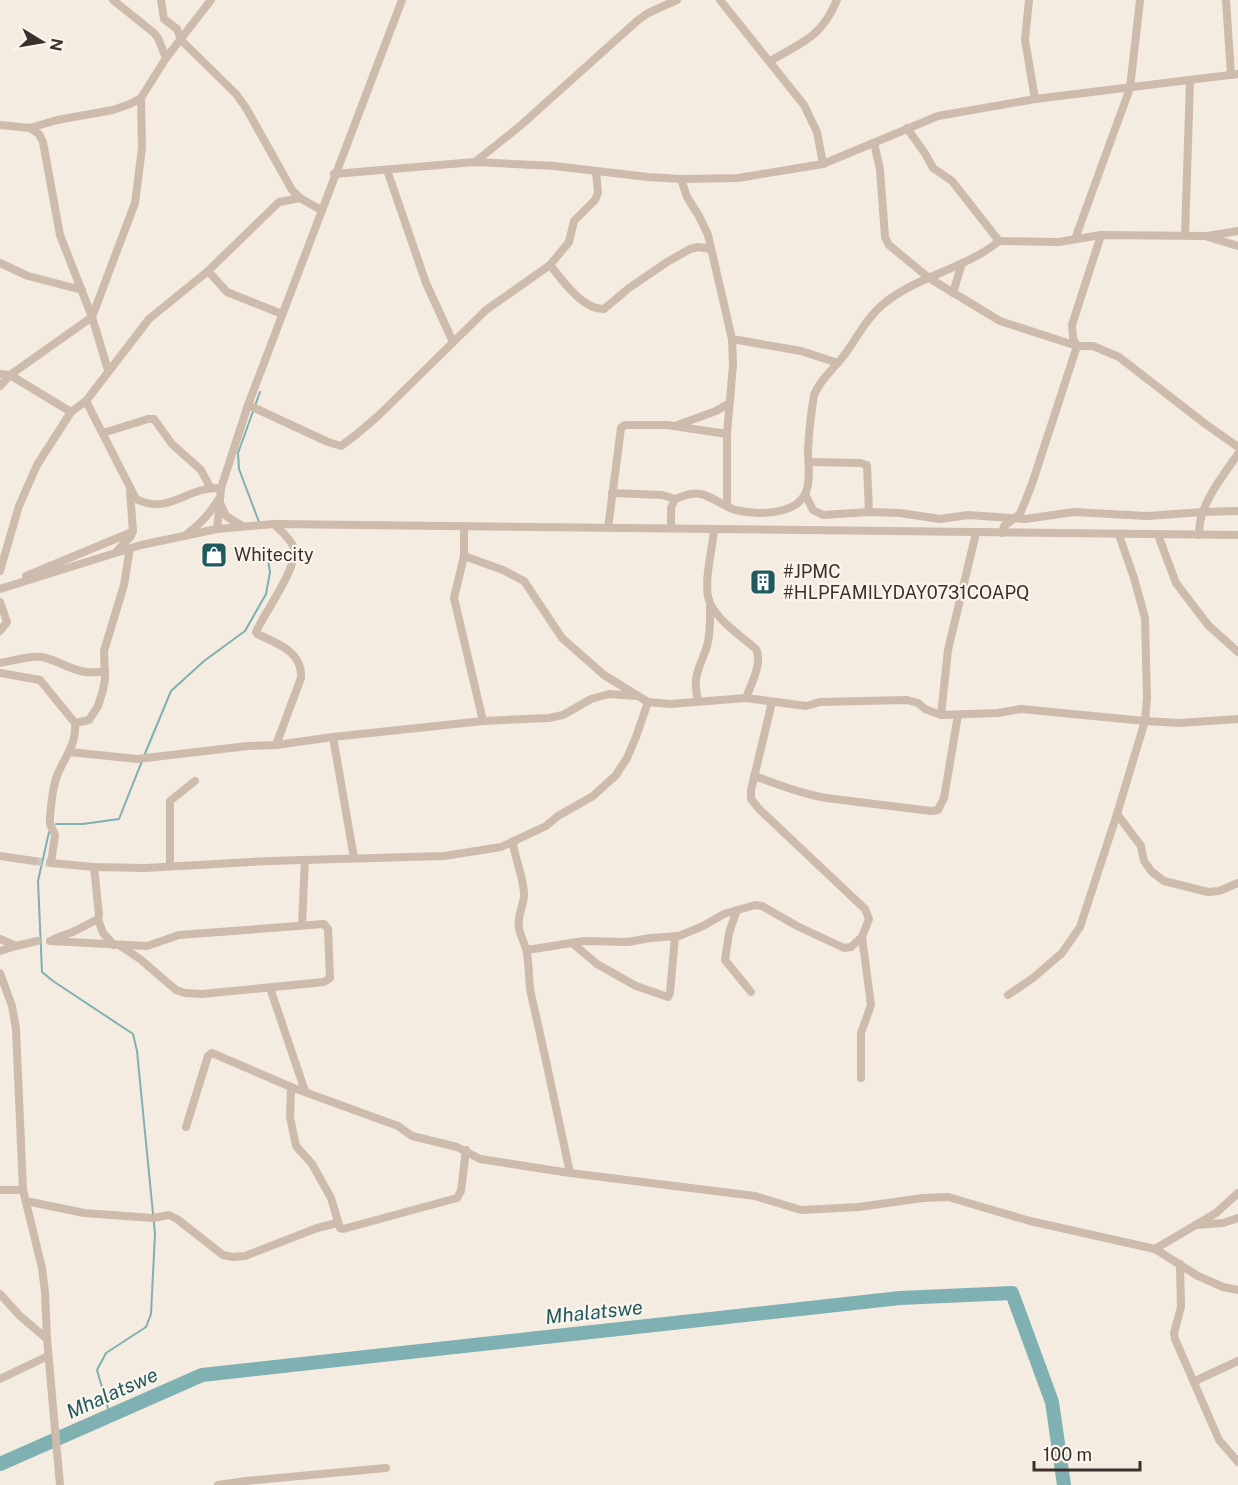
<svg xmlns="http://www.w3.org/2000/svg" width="1238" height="1485" font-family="'Public Sans',sans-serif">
  <rect width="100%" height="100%" fill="#f4ebe1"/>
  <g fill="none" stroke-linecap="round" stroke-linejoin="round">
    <!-- stream -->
    <g stroke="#7fb0b2" stroke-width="2">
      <polyline points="259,522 239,469 238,453 260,392"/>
      <polyline points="144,756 171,691 204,661 245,631 266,594 270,572 266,548"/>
      <polyline points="56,824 83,824 119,819 142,761"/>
      <polyline points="49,832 38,881 42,972 53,981 133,1034 137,1051 155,1234 151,1314 146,1327 106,1353 97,1370 110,1415"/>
    </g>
    <!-- river -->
    <polyline stroke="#7fb0b2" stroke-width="14" points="0,1464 202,1375 900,1298 1012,1293 1052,1402 1064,1485"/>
    <!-- minor-tunnel -->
    <polyline stroke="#cfc6bd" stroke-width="8" stroke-dasharray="8 4" stroke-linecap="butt" points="34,861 51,863"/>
    <!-- minor -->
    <g stroke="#cdbbac" stroke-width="8">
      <polyline points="113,0 154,33 158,38 166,58"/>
      <polyline points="161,0 164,19 177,29 181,40 236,94 246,108 292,190 300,198 321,210"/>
      <polyline points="720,0 804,105 817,132 823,164"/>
      <polyline points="1029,0 1025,40 1035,99"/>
      <polyline points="1226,0 1231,75"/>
      <path d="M770,61C802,42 821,38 837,0"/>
      <polyline points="0,125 30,128 57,120 113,110 130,104 141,98 166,58 211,0"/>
      <polyline points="30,128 39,134 43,142 60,235 92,317 108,370"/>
      <polyline points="907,128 926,155 933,168 952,181 999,241 1059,242 1101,235 1207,236 1238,231"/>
      <polyline points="874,143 880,169 885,237 889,245 929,278 1000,321 1077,346 1093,346 1119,357 1204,423 1238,447"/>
      <polyline points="475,162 520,126 637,21 648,13 677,0"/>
      <polyline points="387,170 426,283 453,342"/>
      <polyline points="334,174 475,162 554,166 648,177 681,179 738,178 823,164 938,116 1035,99 1238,74"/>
      <polyline points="681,179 687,197 699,216 708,235 732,339 733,365 727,434 727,506"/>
      <polyline points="1185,235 1190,81"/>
      <polyline points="1208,237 1238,246"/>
      <polyline points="1075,239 1130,88 1140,0"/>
      <polyline points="0,263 28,276 82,290"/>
      <path d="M550,265C562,280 583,310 604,309L629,288L667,262L690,249L698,247L711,249"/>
      <polyline points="208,271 227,292 282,314"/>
      <polyline points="953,293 962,263"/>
      <polyline points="732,339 801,351 838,363"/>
      <polyline points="0,374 10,375 92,317 135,203 142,148 141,98"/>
      <polyline points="0,386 10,375 71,412 86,401 149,319 208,271 279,202 300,198"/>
      <path d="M86,401L136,499C169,516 187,486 221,488"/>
      <polyline points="248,405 328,442 341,446 357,434 378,416 486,310 550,265 569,242 574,221 595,200 598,193 596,171"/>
      <polyline points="675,426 716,411 728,404"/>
      <polyline points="103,433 148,419 154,419 172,444 201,470 210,487"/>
      <polyline points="809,462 860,463 867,465 869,512"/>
      <polyline points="612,493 662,495 675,499"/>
      <polyline points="805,494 813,510 823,515 869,512 900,513 940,519 968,515 1025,519 1074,512 1147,516 1203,512 1238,511"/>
      <polyline points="220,503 226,516 242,526"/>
      <path d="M274,524C281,531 289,537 293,546C301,564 264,613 256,632L257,634C277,643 303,652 301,678L276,745"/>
      <polyline points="464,526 464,556 454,598 483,721"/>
      <polyline points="608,528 621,428 625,425 667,425 727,434"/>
      <path d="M671,528V508L675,499C683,496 692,492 701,494C713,497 723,506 735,510C756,515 796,516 806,492C811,479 808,464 808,450C809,432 811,413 814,395C820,379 835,368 845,354C857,338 865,320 881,306C915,276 964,270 999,241"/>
      <polyline points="217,529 221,488 248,405 402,0"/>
      <path d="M714,529C713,549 702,585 710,603C718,621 741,636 756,649C763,663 751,684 746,698"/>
      <path d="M188,533C201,524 210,513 218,500"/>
      <polyline points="1002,533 1004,526 1020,514 1032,484 1077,346 1073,338 1072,325 1101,235"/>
      <polyline points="1158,535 1176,583 1208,625 1238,652"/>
      <path d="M1199,535C1198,506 1222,477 1238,454"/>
      <polyline points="117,551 131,536 133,531 130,491"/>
      <polyline points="464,556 503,570 524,581 562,638 604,675 648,702 670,704 746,698 806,706 820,702 907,700 918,703 925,709 941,715 998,713 1021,709 1145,721 1179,723 1238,719"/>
      <polyline points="0,571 19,506 37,465 71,412"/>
      <polyline points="26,576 132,532"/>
      <polyline points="0,589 141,545 217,529 274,524 1238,535"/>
      <polyline points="0,602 7,622 0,631"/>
      <path d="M0,663C12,661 30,655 42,657C65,662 77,677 105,671"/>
      <path d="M0,673L40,680L75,723C77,745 64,757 57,776C52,789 51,805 50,818V824L55,835L51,863L94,867L145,868L269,861L444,856L501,847L546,826L558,816L593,796L616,775L627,758L636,737L648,702"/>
      <path d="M698,701C692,674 699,671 707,646C711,633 710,618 710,604"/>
      <polyline points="941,715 948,650 976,533"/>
      <polyline points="75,723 89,720 98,706 103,690 105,679 104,651 124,585 130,548"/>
      <polyline points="333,737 354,858"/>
      <polyline points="70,752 137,759 248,746 276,745 333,737 483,721 549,718 563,715 591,699 609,694 637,696"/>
      <path d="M754,776C780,785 807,796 834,799C866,803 899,807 931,811L938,810L944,798L958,715"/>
      <polyline points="1117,814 1141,846 1144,861 1152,872 1164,881 1208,892 1219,891 1238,883"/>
      <path d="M513,843C515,859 525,882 524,896C523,907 517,916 519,928C520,935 524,942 526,949C530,964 528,980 531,994C545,1054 557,1113 570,1173L755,1196L801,1210L859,1207L923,1198L948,1197L1030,1221L1155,1249L1198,1276L1223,1287L1238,1290"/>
      <polyline points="0,856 34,861"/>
      <polyline points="170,866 170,801 195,781"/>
      <polyline points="737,910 729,933 725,960 751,992"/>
      <polyline points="98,919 103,933 114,945"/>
      <polyline points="302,925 305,860"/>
      <polyline points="0,939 16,946 37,941"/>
      <polyline points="54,939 75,931 98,919 99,915 94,867"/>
      <polyline points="50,941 147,946 179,935 324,924 328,929 330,978 324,982 202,994 185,993 176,990 140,959 119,945"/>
      <polyline points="572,943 597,964 636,986 668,997 670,993 675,936"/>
      <polyline points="527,950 584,941 628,942 650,938 679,936 703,926 724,914 755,905 762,906 797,926 844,948 851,947 862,937 869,919 865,909 759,809 751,799 751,790 772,702"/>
      <polyline points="0,951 16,946"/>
      <polyline points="0,973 12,1006 16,1029 23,1190 42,1268 45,1292 47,1339 60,1485"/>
      <polyline points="270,988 305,1091"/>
      <polyline points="1008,995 1033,978 1062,953 1080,927 1117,814 1145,721 1147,698 1145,618 1134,578 1119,535"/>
      <polyline points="861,1078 861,1033 871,1005 862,937"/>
      <polyline points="291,1087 290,1117 296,1146 312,1164 331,1198 340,1228 343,1229 457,1198 461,1191 466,1150"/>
      <polyline points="186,1127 208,1056 212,1053 291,1087 398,1126 412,1136 457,1147 480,1159 570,1173"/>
      <polyline points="0,1190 23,1190"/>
      <polyline points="26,1201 84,1213 153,1218 169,1215 177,1219 223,1255 233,1257 245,1256 317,1228 337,1223"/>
      <polyline points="1196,1225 1223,1223 1238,1218"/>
      <polyline points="1155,1249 1216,1213 1238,1193"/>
      <polyline points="1180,1264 1181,1307 1174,1333 1175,1339 1219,1440 1238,1462"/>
      <polyline points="0,1294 20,1316 47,1339"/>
      <polyline points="0,1379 48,1356"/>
      <polyline points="1195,1381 1238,1361"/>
      <polyline points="218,1485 246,1481 386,1468"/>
    </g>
  </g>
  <!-- icons -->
  <defs>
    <symbol id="shop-square" viewBox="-11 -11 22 22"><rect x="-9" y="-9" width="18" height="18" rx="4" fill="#1f5a5e" stroke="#fbf5ee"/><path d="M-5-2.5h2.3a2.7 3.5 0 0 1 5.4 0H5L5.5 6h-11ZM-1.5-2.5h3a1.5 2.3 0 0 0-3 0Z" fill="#fff"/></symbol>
    <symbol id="building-square" viewBox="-11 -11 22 22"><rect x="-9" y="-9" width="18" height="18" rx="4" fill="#1f5a5e" stroke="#fbf5ee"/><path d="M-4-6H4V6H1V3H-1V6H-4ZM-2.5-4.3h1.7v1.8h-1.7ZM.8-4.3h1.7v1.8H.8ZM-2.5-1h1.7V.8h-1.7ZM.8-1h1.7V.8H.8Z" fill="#fff"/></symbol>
  </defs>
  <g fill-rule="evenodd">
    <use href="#shop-square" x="199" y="540" width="30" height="30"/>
    <use href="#building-square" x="748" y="567" width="30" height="30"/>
  </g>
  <g text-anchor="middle" stroke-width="4.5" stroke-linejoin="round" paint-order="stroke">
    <!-- poi labels -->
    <g font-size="18" fill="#3b302b" stroke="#fbf5ee" text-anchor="start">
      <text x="234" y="561">Whitecity</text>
      <text x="783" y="578">#JPMC<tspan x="783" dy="21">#HLPFAMILYDAY0731COAPQ</tspan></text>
    </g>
    <!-- water labels -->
    <g font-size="20" font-style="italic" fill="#1f5a5e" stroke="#fbf5ee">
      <text transform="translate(594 1312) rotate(-6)" y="7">Mhalatswe</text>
      <text transform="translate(112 1393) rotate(-24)" y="7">Mhalatswe</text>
    </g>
  </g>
  <!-- north arrow -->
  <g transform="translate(42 42) rotate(101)" stroke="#fbf5ee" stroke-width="4.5" paint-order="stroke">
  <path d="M0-4.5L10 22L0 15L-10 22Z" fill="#3b302b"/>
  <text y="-9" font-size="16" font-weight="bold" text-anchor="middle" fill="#3b302b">N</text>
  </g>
  <!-- scale -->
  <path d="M1034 1461v9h106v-9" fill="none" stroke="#3b302b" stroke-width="3"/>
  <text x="1043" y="1461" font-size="18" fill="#3b302b" stroke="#fbf5ee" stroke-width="4.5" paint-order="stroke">100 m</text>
</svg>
